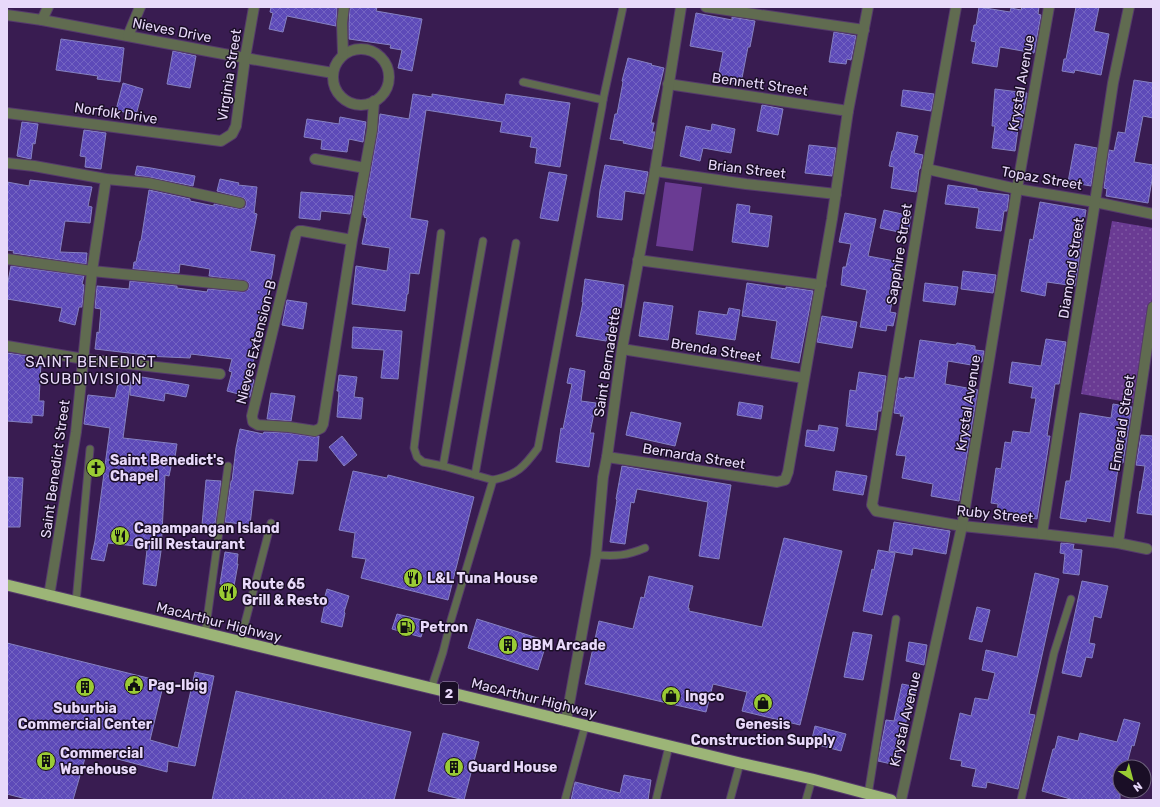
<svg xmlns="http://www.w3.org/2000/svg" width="1160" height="807" font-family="Rubik,sans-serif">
  <defs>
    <pattern id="park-dots" width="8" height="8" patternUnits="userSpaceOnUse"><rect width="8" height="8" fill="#6a3b93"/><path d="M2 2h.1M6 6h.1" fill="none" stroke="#7f57a3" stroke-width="1.8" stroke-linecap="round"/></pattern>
    <pattern id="building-cross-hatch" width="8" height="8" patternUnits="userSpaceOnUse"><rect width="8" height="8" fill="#5d4ab8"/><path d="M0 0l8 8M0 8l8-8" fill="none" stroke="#7464c2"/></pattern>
  </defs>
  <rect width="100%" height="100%" fill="#391c51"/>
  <!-- green -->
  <polygon fill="#6a3b93" points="665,182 702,187 693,251 656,246"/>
  <!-- park -->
  <polygon fill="url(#park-dots)" points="1112,221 1153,228 1153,293 1133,403 1081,394"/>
  <!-- building -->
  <g fill="url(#building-cross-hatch)" stroke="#8581c2">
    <polygon points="271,7 337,7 336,26 287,16 283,32 269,29 273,13 270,12"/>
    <polygon points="350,7 377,7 376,11 422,19 412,71 398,68 402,50 390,48 391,45 349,39 349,23"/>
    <polygon points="979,7 1010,12 1011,8 1021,10 1022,7 1039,7 1038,14 1041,15 1034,53 1000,47 997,67 972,63 976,42 971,41 974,25 976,25"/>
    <polygon points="1076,7 1099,7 1094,31 1109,34 1101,75 1075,70 1074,73 1062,71 1064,59 1066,59"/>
    <polygon points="696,13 732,20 732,17 755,21 750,47 748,47 741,83 718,78 723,52 690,46"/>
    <polygon points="834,32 856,36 851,60 847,59 846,64 829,62"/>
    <polygon points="61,39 124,48 120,82 97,79 98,76 56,70"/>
    <polygon points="173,51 196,56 190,88 167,84"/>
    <polygon points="628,58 652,64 651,65 664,68 651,123 654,123 652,132 655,132 652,149 623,143 624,141 610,139 615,114 617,114 623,82 622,81"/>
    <polygon points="1134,80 1153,83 1153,118 1143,116 1134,162 1153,165 1153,174 1148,203 1106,196 1107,189 1104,188 1109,150 1114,151 1118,132 1125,133"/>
    <polygon points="123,83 143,89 136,115 116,110"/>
    <polygon points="995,89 1027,93 1021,129 1018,129 1015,151 992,148 995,126 992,126"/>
    <polygon points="903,90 934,94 931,111 901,106"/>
    <polygon points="413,94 432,97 432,94 504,105 506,94 570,103 560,167 535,163 537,148 530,147 532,137 500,132 502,122 426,110 410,218 428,221 419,274 410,273 408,294 407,294 405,311 352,304 356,266 387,271 390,248 362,244 367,218 364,217 365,215 363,215 378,131 380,114 409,119"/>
    <polygon points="762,105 783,109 778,135 757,131"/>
    <polygon points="340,117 366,122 363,142 349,139 347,152 321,149 322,140 304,137 307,119 339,124"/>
    <polygon points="22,122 38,124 35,144 33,143 31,159 17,156"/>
    <polygon points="712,124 735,129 731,153 703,148 700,161 680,156 686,126 711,131"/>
    <polygon points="84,130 106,133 101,169 85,167 86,157 80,156"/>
    <polygon points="897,132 918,136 914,153 923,155 920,169 919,169 916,192 891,188 894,167 889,166 892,151 893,151"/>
    <polygon points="1075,144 1097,148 1091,186 1068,182"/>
    <polygon points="809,145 836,148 832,176 805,173"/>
    <polygon points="605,165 648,172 644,194 625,191 622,220 597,217 600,190"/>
    <polygon points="137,166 151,168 195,176 193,186 149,177 135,175"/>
    <polygon points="549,172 567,175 558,221 540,218"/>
    <polygon points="220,179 239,183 238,185 257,187 254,213 257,214 250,251 275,255 272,275 251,353 255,354 249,379 254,380 250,397 227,391 232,372 229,371 232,359 191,354 190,358 145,356 146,355 95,349 97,332 99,333 101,309 95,308 97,286 129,289 130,281 177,286 177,288 207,292 208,289 242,292 248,290 249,286 249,283 246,281 209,276 210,269 180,264 179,273 133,269 134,262 136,262 140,241 141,241 149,190 190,199 190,201 214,206 214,204 239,209 245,208 246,205 246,201 244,198 217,191"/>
    <polygon points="30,180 92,187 88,206 92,207 90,223 65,221 60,252 87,253 86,264 13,253 14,251 7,250 7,182 29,186"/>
    <polygon points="948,185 977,189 977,191 1009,195 1007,211 1004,211 1001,231 976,228 979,208 945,204"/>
    <polygon points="301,192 353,196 350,214 321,211 320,220 299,218"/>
    <polygon points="1040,202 1086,210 1081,240 1082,240 1075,286 1047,282 1045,296 1021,291 1030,239 1033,240"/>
    <polygon points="737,204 750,206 749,213 772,216 768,247 732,242"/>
    <polygon points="884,210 911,216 908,234 880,228"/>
    <polygon points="845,213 876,219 868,256 900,262 890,312 896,313 893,326 887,325 886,331 860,327 867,290 841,285 843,267 846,267 851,244 839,242"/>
    <polygon points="11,266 84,276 82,284 84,285 82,307 79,307 75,325 59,321 62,308 7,299 7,287"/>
    <polygon points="963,271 996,275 993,293 961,289"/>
    <polygon points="585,279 624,285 621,308 614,307 606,341 576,336 583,302 582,302"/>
    <polygon points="747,283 786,289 786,287 813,291 799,363 771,358 777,321 742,316"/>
    <polygon points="925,283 958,287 955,305 923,301"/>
    <polygon points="287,300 307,303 303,329 282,325"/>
    <polygon points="644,302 673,306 668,340 639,336"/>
    <polygon points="729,308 740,310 735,340 696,334 699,311 727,315"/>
    <polygon points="822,316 857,322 852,348 817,342"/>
    <polygon points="353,327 402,331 398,379 381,378 384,350 352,348"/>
    <polygon points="1046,339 1066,342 1059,384 1055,384 1047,436 1050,436 1037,519 1011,515 1011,516 997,514 998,504 991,503 996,468 1001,469 1005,442 1011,443 1013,431 1030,433 1036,398 1031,398 1033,387 1009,383 1012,362 1041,366"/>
    <polygon points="920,340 956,345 957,343 975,346 975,350 984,351 982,362 977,361 977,366 948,361 945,384 978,390 959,501 931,496 933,484 902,478 906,456 896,455 904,416 900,416 901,414 894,413 899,378 905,379 905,377 914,378"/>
    <polygon points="7,353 28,356 27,362 41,363 39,401 44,401 43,416 32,415 32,423 7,421"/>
    <polygon points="570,368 585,371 581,401 596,403 590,433 594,433 589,467 556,462 561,428 563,429 572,384 567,383"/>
    <polygon points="859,372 886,376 881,411 878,411 876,430 846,426 850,390 856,391"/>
    <polygon points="339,375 357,377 354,397 363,398 361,419 337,417 339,391 337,391"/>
    <polygon points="142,377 189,385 186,397 165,393 164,401 130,395 131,378 141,378"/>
    <polygon points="118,384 130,386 123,438 177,444 175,457 173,457 169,476 165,475 161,551 156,586 143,584 147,550 145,550 145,547 108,543 104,561 91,559 95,541 110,428 84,424 88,395 115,398"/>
    <polygon points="271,393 295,396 291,421 267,419"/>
    <polygon points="739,402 763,406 761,419 737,415"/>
    <polygon points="1113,404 1132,407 1123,463 1119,462 1110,522 1087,518 1086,522 1060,518 1066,481 1070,481 1080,413 1111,418"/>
    <polygon points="631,412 681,423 675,446 626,435"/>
    <polygon points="819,425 838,428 834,451 805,446 807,430 818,431"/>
    <polygon points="240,429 263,434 264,432 288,433 314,437 319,436 317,461 298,460 293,494 254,490 250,525 225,522 231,481 232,481 236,448"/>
    <polygon points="1141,435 1153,436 1153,515 1137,513 1140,491 1141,491 1145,466 1136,465"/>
    <polygon points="342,436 357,455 344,466 329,447"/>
    <polygon points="622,466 731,485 719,559 699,556 708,502 637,489 634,503 631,502 625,544 610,542 617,500 616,499"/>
    <polygon points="353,471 387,478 388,475 474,497 448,600 361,578 366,559 352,557 355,533 339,530"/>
    <polygon points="836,471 867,476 863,495 833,490"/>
    <polygon points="7,477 23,478 20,527 7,527"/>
    <polygon points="206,480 221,481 215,526 202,525"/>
    <polygon points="894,522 950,531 946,554 913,548 912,555 889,551"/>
    <polygon points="784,538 842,551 800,725 742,711 747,692 713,684 706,712 585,684 599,621 633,629 641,597 644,598 649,576 693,586 688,608 689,608 689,611 762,627"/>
    <polygon points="1061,543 1074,544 1073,549 1082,550 1079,575 1063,573 1065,554 1060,553"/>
    <polygon points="878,550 895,553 882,615 863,611 872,569 874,570"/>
    <polygon points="225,552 238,554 237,564 238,564 232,597 220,594 222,584 220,584"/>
    <polygon points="1035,573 1059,579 1029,714 1035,715 1018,789 987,782 986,788 972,786 976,769 961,766 962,761 950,759 960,713 971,716 975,698 988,700 995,673 982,670 986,650 1017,657"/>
    <polygon points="1082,581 1108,586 1101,618 1094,616 1089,643 1095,644 1092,658 1086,657 1081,677 1062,673"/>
    <polygon points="327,589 349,596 344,612 345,613 342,627 321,622 325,603 323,603"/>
    <polygon points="977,607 990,610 982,642 969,639"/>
    <polygon points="397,614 426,621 421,637 392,629"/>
    <polygon points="477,619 547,641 538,670 468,648"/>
    <polygon points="853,632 872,635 863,680 844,677"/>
    <polygon points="909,642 927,645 924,665 906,661"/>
    <polygon points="7,643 164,682 150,740 178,748 195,672 214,676 195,766 168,761 167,772 87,751 73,800 30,800 7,794"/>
    <polygon points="902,684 917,687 911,714 908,713 896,765 878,761 886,720 894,721"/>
    <polygon points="236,691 411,732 394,800 212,800"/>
    <polygon points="1124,719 1140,723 1134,746 1132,745 1126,767 1120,767 1120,800 1074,800 1042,791 1053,749 1055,749 1058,736 1078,741 1080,733 1117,742"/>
    <polygon points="815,726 846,734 841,751 811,743"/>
    <polygon points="443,733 479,742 464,800 428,791"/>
    <polygon points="624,775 651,780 648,800 571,800 575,782 620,793"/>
  </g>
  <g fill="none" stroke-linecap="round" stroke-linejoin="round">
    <defs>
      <g id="service">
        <polyline points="603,100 623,7"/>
        <polyline points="441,233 414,448 417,457 423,462 443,466 475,475"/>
        <polyline points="443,466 483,241"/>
        <polyline points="493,480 475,475 516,243"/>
        <path d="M596,555C617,556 626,556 645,548"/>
        <polyline points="76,602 90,449"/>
        <polyline points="205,634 228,466"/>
        <polyline points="240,642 271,523"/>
        <path d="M431,689L443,652L451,620L493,480C517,475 524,467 538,448L602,107L603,100L523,82"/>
        <polyline points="868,795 896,619"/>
        <polyline points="565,800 585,726"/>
        <polyline points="656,800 669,746"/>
        <polyline points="730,800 740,763"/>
        <polyline points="806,800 812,779"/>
        <polyline points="1021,800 1054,653 1071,599"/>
      </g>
      <g id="minor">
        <polyline points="706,7 864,30"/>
        <polyline points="956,7 927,169 872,505 876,511 962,526 1042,534 1118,543 1147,549"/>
        <polyline points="7,15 42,20 245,58 333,73"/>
        <polyline points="42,20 48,7"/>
        <polyline points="128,36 140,7"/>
        <circle cx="361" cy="77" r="28"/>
        <polyline points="343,54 342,23 344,7"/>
        <polyline points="668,84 848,111"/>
        <polyline points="7,113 221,141 232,134 236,126 245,58 254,7"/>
        <polyline points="315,159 365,168"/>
        <polyline points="7,163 34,166 106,179 148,183 240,203"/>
        <polyline points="927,169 1017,189 1095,202 1153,214"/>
        <polyline points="655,171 746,184 836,194"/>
        <polyline points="352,240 302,231 299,231 296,234 252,416 253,422 258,425 289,427 315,431 321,428 323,424 352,240 372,130 374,101"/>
        <polyline points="7,259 92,271 243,286"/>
        <polyline points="638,260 821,285"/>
        <polyline points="7,346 84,359 220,374"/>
        <polyline points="622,349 804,378"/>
        <polyline points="607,457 777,482 785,480 788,472 832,219 848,111 868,7"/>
        <polyline points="1042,534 1095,202 1113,83 1129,7"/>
        <polyline points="1118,543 1153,307"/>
        <polyline points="49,596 76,432 92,271 106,179"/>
        <polyline points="566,721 596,555 603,477 607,457 622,349 655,171 681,7"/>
        <polyline points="901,800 962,526 1017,189 1049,7"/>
      </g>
      <polyline id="trunk" points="7,585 740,763 812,779 891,800"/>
    </defs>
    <!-- service casing -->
    <use href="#service" stroke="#553a6c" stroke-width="9"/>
    <!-- minor casing -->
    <use href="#minor" stroke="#553a6c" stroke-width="12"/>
    <!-- trunk casing -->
    <use href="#trunk" stroke="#553a6c" stroke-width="13"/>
    <!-- service -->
    <use href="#service" stroke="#606b50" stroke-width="7"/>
    <!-- minor -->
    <use href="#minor" stroke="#606b50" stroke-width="10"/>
    <!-- trunk -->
    <use href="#trunk" stroke="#9cb577" stroke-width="11"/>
  </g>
  <!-- icons -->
  <defs>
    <symbol id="church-disc" viewBox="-11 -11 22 22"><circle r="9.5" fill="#9acb34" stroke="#1a0e26"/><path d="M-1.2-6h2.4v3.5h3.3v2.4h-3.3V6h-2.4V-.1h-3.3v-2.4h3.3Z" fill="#111"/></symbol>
    <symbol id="restaurant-disc" viewBox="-11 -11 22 22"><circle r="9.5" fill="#9acb34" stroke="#1a0e26"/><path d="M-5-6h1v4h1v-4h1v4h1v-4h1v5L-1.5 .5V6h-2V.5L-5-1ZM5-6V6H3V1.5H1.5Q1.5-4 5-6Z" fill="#111"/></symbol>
    <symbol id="fuel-disc" viewBox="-11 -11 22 22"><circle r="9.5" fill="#9acb34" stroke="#1a0e26"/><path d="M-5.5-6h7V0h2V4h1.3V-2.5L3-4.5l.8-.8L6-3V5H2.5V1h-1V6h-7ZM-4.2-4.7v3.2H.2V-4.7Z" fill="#111"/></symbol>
    <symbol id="building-disc" viewBox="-11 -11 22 22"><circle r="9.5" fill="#9acb34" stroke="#1a0e26"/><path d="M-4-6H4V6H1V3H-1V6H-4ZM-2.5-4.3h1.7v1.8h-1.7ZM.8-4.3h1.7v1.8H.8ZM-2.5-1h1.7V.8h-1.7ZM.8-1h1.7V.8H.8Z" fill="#111"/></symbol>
    <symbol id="civic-disc" viewBox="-11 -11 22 22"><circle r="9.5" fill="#9acb34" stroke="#1a0e26"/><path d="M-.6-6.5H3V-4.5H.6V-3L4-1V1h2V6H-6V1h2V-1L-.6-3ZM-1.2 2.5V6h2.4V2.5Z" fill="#111"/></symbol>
    <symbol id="shop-disc" viewBox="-11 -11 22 22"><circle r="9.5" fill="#9acb34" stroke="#1a0e26"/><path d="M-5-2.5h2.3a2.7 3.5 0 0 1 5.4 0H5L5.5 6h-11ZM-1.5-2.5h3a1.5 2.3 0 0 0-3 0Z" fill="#111"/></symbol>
  </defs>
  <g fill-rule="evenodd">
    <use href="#church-disc" x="85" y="457" width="22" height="22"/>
    <use href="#restaurant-disc" x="109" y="525" width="22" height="22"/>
    <use href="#restaurant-disc" x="402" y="567" width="22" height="22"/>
    <use href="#restaurant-disc" x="217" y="581" width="22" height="22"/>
    <use href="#fuel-disc" x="395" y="616" width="22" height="22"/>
    <use href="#building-disc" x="497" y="634" width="22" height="22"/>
    <use href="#civic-disc" x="123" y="674" width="22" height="22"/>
    <use href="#building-disc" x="74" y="676" width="22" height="22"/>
    <use href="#shop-disc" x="660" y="685" width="22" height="22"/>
    <use href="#shop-disc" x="752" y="692" width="22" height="22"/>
    <use href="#building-disc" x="35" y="750" width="22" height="22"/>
    <use href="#building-disc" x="443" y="756" width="22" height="22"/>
  </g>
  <g text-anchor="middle" stroke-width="3" stroke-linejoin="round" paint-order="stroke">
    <!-- shield labels -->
    <rect fill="#1a0e26" stroke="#aa9cba" stroke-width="1" x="440" y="682" width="18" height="22" rx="3"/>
    <g font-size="13" font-weight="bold" fill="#e8d9fa">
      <text x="449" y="698">2</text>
    </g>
    <!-- street labels -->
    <g font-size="14" fill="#e8d9fa" stroke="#1a0e26">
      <text transform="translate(172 30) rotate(11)" y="5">Nieves Drive</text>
      <text transform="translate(229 75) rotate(-81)" y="5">Virginia Street</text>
      <text transform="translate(1021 83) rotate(-80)" y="5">Krystal Avenue</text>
      <text transform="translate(760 84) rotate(8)" y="5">Bennett Street</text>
      <text transform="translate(116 113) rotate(8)" y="5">Norfolk Drive</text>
      <text transform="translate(747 169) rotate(7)" y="5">Brian Street</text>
      <text transform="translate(1042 178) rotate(10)" y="5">Topaz Street</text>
      <text transform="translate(899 254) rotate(-81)" y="5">Sapphire Street</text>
      <text transform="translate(1071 268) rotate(-81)" y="5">Diamond Street</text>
      <text transform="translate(256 342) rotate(-76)" y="5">Nieves Extension-B</text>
      <text transform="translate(716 350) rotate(9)" y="5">Brenda Street</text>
      <text transform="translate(607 362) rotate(-81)" y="5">Saint Bernadette</text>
      <text transform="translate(968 403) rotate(-81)" y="5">Krystal Avenue</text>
      <text transform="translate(1122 423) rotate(-81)" y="5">Emerald Street</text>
      <text transform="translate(694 456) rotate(9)" y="5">Bernarda Street</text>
      <text transform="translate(55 469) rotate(-82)" y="5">Saint Benedict Street</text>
      <text transform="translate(995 514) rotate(6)" y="5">Ruby Street</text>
      <text transform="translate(219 622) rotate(14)" y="5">MacArthur Highway</text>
      <text transform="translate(534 698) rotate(14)" y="5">MacArthur Highway</text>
      <text transform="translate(905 719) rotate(-77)" y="5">Krystal Avenue</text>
    </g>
    <!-- poi labels -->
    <g font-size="14" font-weight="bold" fill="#e8d9fa" stroke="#1a0e26" text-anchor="start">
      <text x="110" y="465">Saint Benedict's<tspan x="110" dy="16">Chapel</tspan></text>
      <text x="134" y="533">Capampangan Island<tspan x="134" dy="16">Grill Restaurant</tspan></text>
      <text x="427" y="583">L&amp;L Tuna House</text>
      <text x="242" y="589">Route 65<tspan x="242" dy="16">Grill &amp; Resto</tspan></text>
      <text x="420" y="632">Petron</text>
      <text x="522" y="650">BBM Arcade</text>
      <text x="148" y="690">Pag-Ibig</text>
      <text x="685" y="701">Ingco</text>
      <text x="85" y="713" text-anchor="middle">Suburbia<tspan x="85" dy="16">Commercial Center</tspan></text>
      <text x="763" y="729" text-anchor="middle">Genesis<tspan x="763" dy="16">Construction Supply</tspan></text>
      <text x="60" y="758">Commercial<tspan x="60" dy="16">Warehouse</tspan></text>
      <text x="468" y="772">Guard House</text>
    </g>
    <!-- neighbourhood labels -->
    <g font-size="15" letter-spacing="1" fill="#e8d9fa" stroke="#1a0e26">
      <text x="91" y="367">SAINT BENEDICT<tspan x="91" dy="17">SUBDIVISION</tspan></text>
    </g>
  </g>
  <!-- border -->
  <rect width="1160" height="807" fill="none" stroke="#e8d9fa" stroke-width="16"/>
  <!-- north arrow -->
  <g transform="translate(1132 779) rotate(144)"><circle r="19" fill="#1a0e26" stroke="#6c5f7b"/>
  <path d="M0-3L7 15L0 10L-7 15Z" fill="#9acb34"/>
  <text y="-6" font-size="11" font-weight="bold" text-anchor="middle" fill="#e8d9fa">N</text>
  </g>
</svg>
